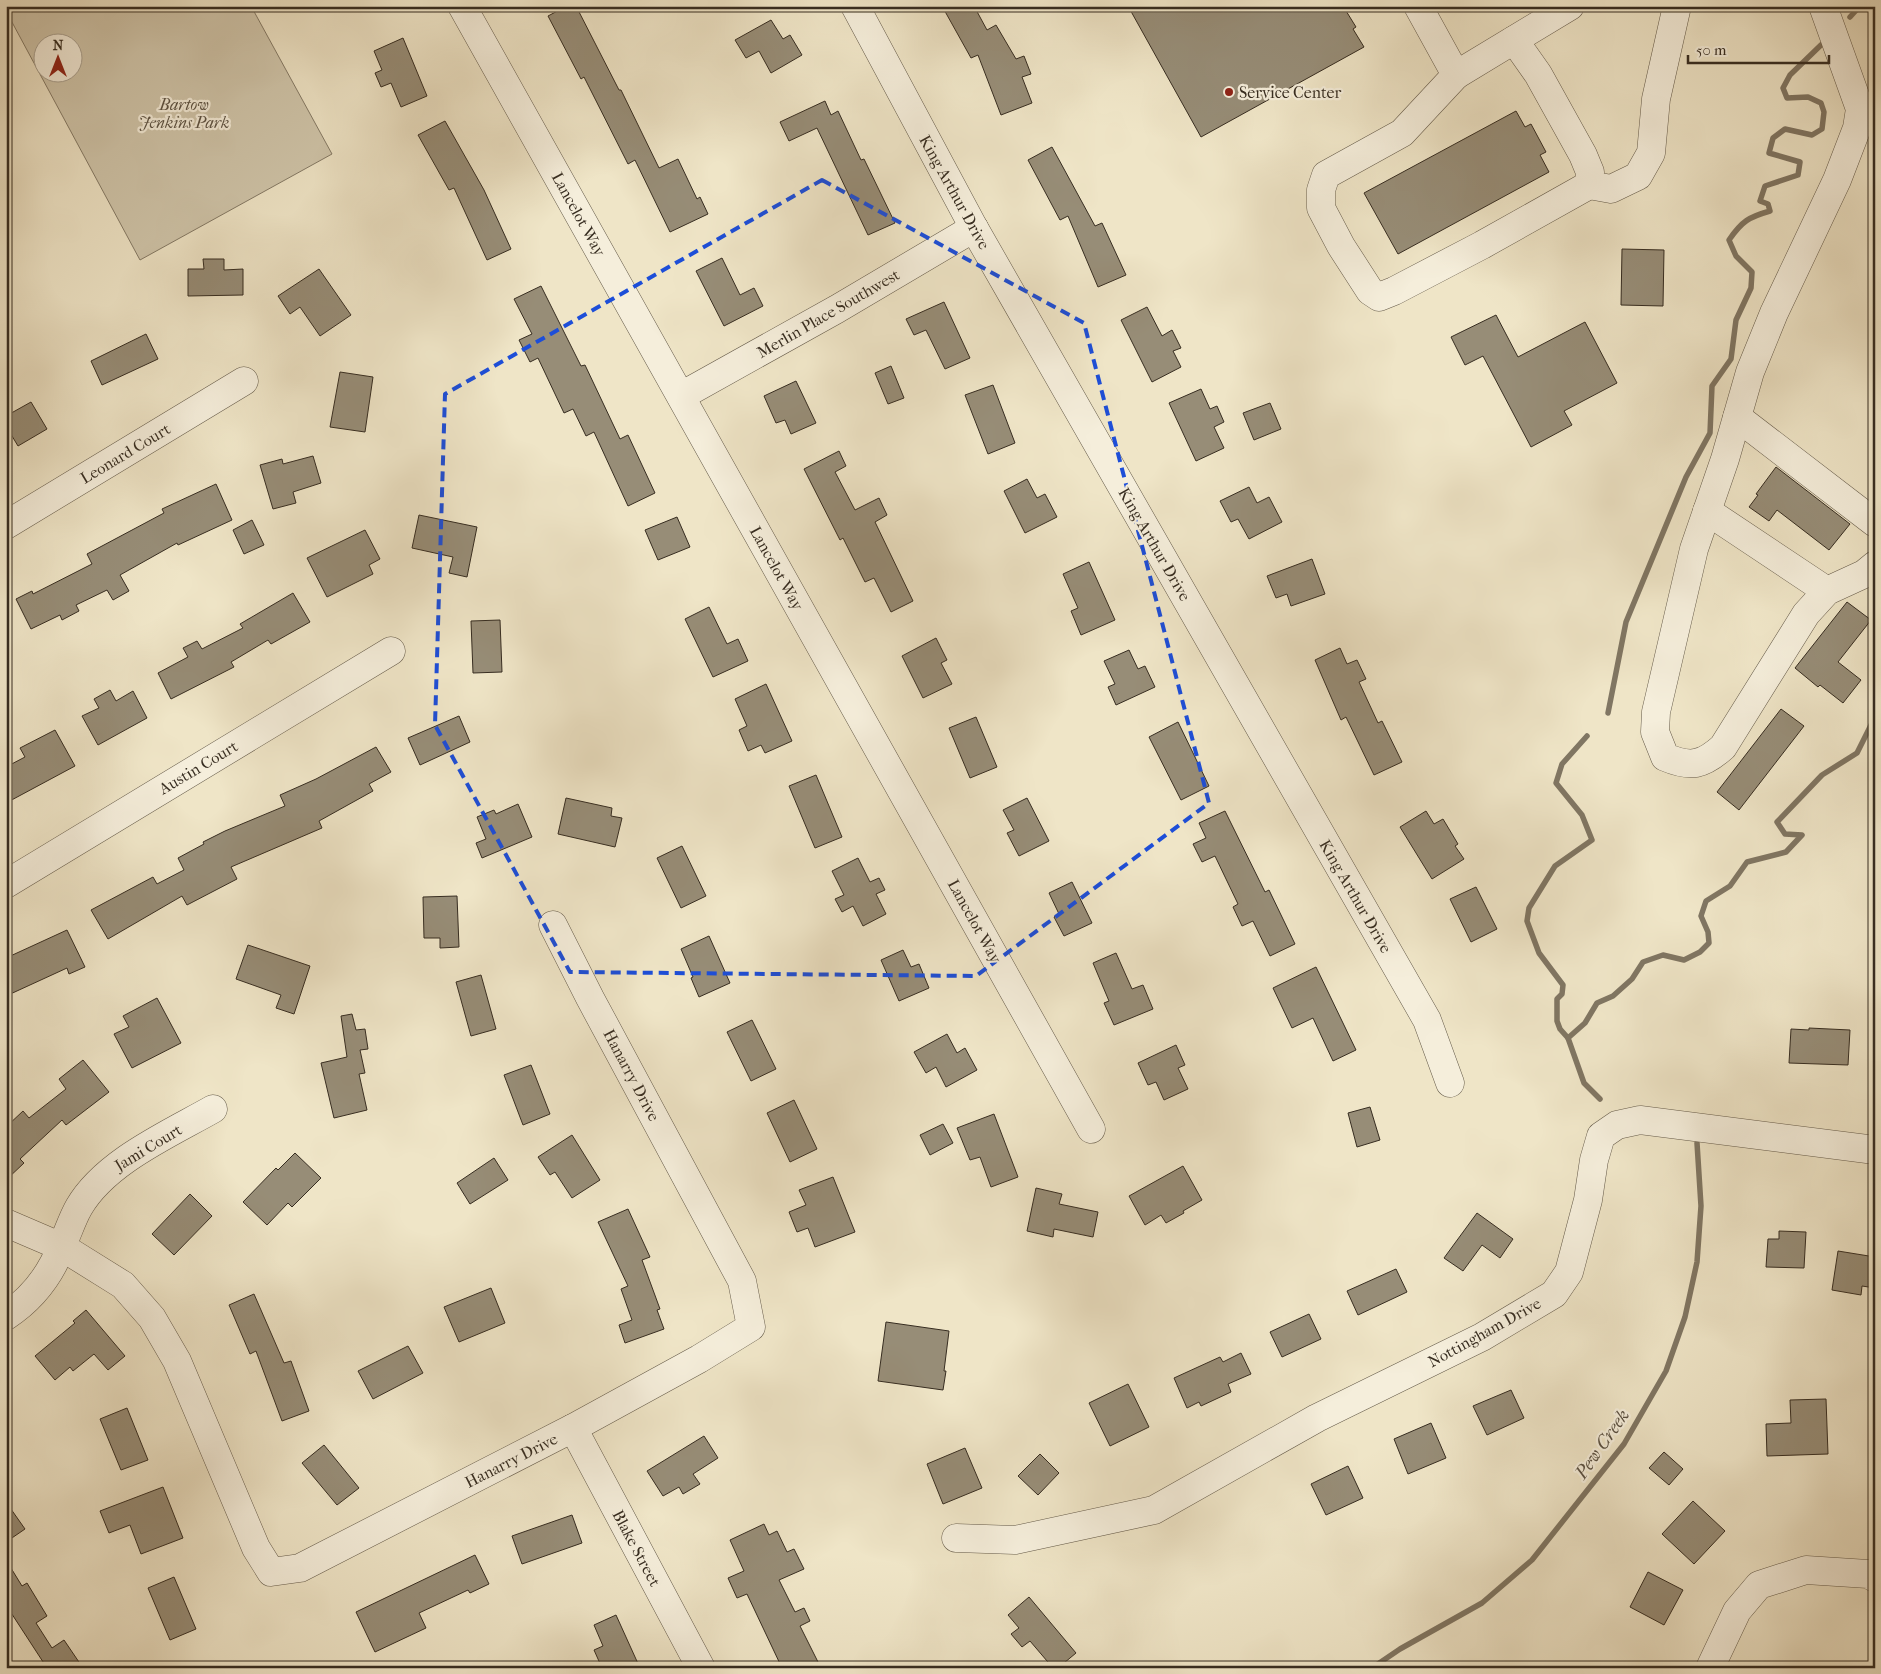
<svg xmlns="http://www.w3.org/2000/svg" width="1881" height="1674" font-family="'IM FELL French Canon',serif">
  <rect width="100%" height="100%" fill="#efe5c7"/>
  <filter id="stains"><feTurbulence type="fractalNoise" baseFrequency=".004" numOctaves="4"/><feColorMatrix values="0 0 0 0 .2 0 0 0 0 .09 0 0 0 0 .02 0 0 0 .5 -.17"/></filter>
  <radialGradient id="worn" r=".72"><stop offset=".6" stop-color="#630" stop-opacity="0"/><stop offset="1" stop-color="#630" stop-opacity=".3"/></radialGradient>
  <!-- green -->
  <path fill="#d0c6ab" stroke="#847a66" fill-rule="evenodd" d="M6,6H251L332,154L140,260L6,11ZM42,42H72V72H42Z"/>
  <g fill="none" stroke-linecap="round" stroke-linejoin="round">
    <!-- stream -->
    <g stroke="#807663" stroke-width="5.5">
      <polyline points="1850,17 1860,6"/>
      <path d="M1608,713L1626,622L1686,477L1710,433L1712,386L1731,359L1736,320L1751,288L1752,272L1736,256L1729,240C1742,221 1749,217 1770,211L1768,204L1760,201L1765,186L1798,175L1800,162L1769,153L1773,138L1785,129L1812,135L1822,129L1824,112L1821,103L1808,97L1787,98L1783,88L1790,75L1821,45"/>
      <polyline points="1587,736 1562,764 1556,783 1582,815 1592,840 1555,866 1529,908 1527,921 1539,953 1563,985 1562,994 1557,999 1557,1021 1560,1029 1568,1038 1584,1083 1600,1099"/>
      <polyline points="1568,1038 1585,1023 1597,1003 1613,996 1632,979 1643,962 1663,955 1684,960 1700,952 1709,943 1708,932 1701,916 1706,901 1730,886 1747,862 1786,852 1802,835 1785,834 1777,822 1822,775 1857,753 1875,717"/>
      <polyline points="1372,1668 1400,1649 1482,1603 1532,1560 1624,1444 1666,1371 1685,1317 1697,1262 1701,1206 1697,1143"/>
    </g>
  </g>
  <!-- building -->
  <g fill="#978d77" stroke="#372d21">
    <polygon points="567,6 576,6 619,90 621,90 659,168 678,159 697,199 700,197 708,214 670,232 635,160 628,164 584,77 581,79 548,16"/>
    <polygon points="942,6 974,6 987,30 996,25 1016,59 1024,56 1031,74 1022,77 1032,103 1001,115 978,55 971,58"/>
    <polygon points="1128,6 1343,6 1356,27 1353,29 1364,47 1201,137"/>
    <polygon points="771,20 783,39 790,35 802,55 771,73 759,51 746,58 735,40"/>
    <polygon points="403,38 427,96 401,107 391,83 381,87 375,73 382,70 374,51"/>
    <polygon points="825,101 831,115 838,111 861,160 864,159 895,223 868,235 817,128 789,141 780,122"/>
    <polygon points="1516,111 1525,127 1531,124 1546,152 1540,155 1549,172 1398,254 1364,193"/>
    <polygon points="445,121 484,190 511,249 487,260 454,188 449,190 418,135"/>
    <polygon points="1052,147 1095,226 1102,223 1126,275 1098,287 1068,216 1060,220 1028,160"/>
    <polygon points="1622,249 1664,250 1663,306 1621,305"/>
    <polygon points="722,258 740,295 754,288 763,306 724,326 696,271"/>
    <polygon points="203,259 224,259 224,270 243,269 243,295 188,296 188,269 204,269"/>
    <polygon points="319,269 351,315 320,336 300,307 290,314 278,296"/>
    <polygon points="541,286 581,366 585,365 620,439 628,435 655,493 628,506 594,432 586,436 573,409 564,413 538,358 530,362 519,340 532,334 514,299"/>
    <polygon points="944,302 970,358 945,369 926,330 914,335 906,319"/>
    <polygon points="1147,307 1162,336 1172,330 1181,348 1173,351 1181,367 1152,382 1121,320"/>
    <polygon points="1496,315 1518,357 1585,322 1617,383 1564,411 1572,425 1531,447 1483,356 1465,365 1451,337"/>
    <polygon points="146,334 158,359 102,385 91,361"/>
    <polygon points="891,366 904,398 888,404 875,373"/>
    <polygon points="340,372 373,377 365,432 330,427"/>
    <polygon points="796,381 816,423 791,434 785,420 776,423 764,396"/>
    <polygon points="993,385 1015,443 988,454 965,395"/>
    <polygon points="1201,389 1210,409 1217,406 1224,422 1214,427 1224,448 1196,461 1169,403"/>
    <polygon points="31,402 47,429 18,446 6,426 6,416"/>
    <polygon points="1270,403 1281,429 1254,440 1243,413"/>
    <polygon points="839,451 846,466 835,472 855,510 879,498 887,515 875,522 913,601 891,612 874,578 865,582 843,538 840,540 804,469"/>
    <polygon points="313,456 321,483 293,492 296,503 273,509 260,465 282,459 283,464"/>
    <polygon points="1776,467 1850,524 1829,550 1777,510 1769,521 1749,507 1758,495 1756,494"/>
    <polygon points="1027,479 1037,498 1045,494 1057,517 1025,533 1004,491"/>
    <polygon points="216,484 232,520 178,545 177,543 120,575 129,591 113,600 107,590 76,605 79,611 62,620 60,615 31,629 16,599 32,591 33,594 92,564 87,554 164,513 162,509"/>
    <polygon points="1249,487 1257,503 1269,497 1282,522 1249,539 1238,519 1231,522 1220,501"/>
    <polygon points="419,515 477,527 467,577 449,573 453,557 412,548"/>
    <polygon points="677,517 690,547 658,560 645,530"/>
    <polygon points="252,520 264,545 244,554 233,530"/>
    <polygon points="365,530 380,559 369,565 373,574 327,597 307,558"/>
    <polygon points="1312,559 1325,594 1291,606 1287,594 1276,598 1267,576"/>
    <polygon points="1089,562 1115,620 1081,635 1071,611 1078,608 1063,574"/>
    <polygon points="293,593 310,622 271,644 268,640 231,662 234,667 171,699 158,673 188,657 183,648 197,641 202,649 243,628 240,624"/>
    <polygon points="1847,602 1871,620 1838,662 1861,680 1843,703 1820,685 1818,687 1795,668"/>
    <polygon points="709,607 727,644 738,639 748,661 713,677 685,619"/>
    <polygon points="500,620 502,672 473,673 471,621"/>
    <polygon points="936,638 947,660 941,663 952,684 923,698 902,656"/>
    <polygon points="1340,648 1347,664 1357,660 1366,679 1359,682 1378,723 1382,721 1402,762 1374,775 1346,717 1341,720 1315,660"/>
    <polygon points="1129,650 1138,669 1145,666 1155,687 1116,705 1108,687 1115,684 1104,661"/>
    <polygon points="766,684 792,741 765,753 761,745 748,751 739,730 747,726 735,699"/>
    <polygon points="110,690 116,701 133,691 147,718 98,745 82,716 99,708 94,699"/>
    <polygon points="1781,709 1804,726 1739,810 1717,792"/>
    <polygon points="459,716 470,742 420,765 408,738"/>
    <polygon points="976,717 997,767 970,778 949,728"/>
    <polygon points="1178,722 1209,786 1181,800 1149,737"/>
    <polygon points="55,730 75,766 6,803 6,767 25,757 20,748"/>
    <polygon points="376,747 391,772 369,784 373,791 319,821 322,828 231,867 237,879 187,905 182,896 108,939 91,910 153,877 157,884 184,870 178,858 204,844 203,842 225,831 285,806 280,795 316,779"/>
    <polygon points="816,775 842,837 815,848 789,786"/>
    <polygon points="566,798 612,808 611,816 622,818 615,847 558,834"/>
    <polygon points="1027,798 1049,841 1019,856 1007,833 1014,830 1003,810"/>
    <polygon points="518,804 532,837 482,858 476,843 486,839 477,817 494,810 496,814"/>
    <polygon points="1225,811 1265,892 1269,890 1295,944 1270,956 1253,921 1242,926 1233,907 1238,904 1215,856 1202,862 1193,844 1206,838 1199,823"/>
    <polygon points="1426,811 1434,824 1443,819 1458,844 1455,846 1464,859 1432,879 1400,827"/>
    <polygon points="682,846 706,896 681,908 657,858"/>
    <polygon points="858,858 870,882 879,878 885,890 876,894 886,914 863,926 853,906 842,912 835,899 844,895 832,871"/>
    <polygon points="1072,882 1092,923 1064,936 1054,917 1059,914 1049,893"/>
    <polygon points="1476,887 1497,929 1471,942 1450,899"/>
    <polygon points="457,896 459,947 440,948 440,938 424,938 423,897"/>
    <polygon points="67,930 85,967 69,974 67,968 6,996 6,958"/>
    <polygon points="709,936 730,983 699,997 691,978 693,977 681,949"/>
    <polygon points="248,945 310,966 294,1014 276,1008 281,995 236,979"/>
    <polygon points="903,950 911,967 919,964 929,988 899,1001 881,960"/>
    <polygon points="1116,953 1132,989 1143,985 1153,1009 1114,1025 1104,1003 1109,1001 1093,963"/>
    <polygon points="1316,967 1356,1050 1333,1061 1313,1018 1292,1028 1273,988"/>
    <polygon points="481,975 496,1029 471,1036 456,982"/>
    <polygon points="157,998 181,1043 132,1068 114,1034 129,1027 123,1016"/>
    <polygon points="352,1014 356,1030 365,1029 368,1049 360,1050 365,1073 359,1074 367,1110 334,1118 321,1063 347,1057 341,1016"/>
    <polygon points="752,1020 776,1069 751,1081 727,1032"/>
    <polygon points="1809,1028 1850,1030 1848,1065 1789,1063 1791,1029 1809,1030"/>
    <polygon points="947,1034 957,1053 965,1048 977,1070 946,1087 936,1067 926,1073 914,1052"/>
    <polygon points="1176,1045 1185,1065 1178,1068 1188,1089 1164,1100 1156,1082 1148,1085 1138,1063"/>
    <polygon points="83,1060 109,1092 66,1125 62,1120 20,1159 24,1163 6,1180 6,1127 23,1111 29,1118 66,1089 59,1079"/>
    <polygon points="531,1065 550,1114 523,1125 504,1075"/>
    <polygon points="794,1100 817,1149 790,1162 767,1113"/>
    <polygon points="1370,1107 1380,1140 1357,1147 1348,1113"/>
    <polygon points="994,1114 1018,1177 991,1187 980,1157 970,1160 957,1128"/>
    <polygon points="943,1124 953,1143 930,1155 920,1135"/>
    <polygon points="572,1135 600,1180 572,1198 555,1172 550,1175 538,1157"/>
    <polygon points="295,1153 321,1178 292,1207 288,1203 267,1225 243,1202 276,1168 278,1170"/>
    <polygon points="494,1158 508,1180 470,1204 457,1183"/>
    <polygon points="1183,1166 1202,1200 1183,1211 1184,1213 1166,1223 1161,1215 1145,1225 1129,1196"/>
    <polygon points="833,1177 855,1232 815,1247 808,1228 797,1232 789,1212 806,1205 799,1190"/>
    <polygon points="1036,1188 1062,1194 1059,1204 1098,1212 1093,1237 1054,1229 1053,1237 1027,1231"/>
    <polygon points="190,1194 212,1216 174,1255 152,1234"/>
    <polygon points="628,1209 650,1257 642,1260 660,1309 657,1310 664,1329 625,1343 619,1325 632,1320 621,1289 628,1286 598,1222"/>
    <polygon points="1477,1213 1513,1239 1500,1258 1482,1245 1463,1271 1444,1258"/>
    <polygon points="1779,1231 1806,1232 1804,1268 1766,1267 1768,1239 1779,1239"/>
    <polygon points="1838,1251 1875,1257 1875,1288 1862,1286 1861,1295 1832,1290"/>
    <polygon points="1396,1269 1407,1292 1358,1315 1347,1291"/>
    <polygon points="491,1288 505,1323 459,1342 444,1307"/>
    <polygon points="254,1294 284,1363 291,1361 309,1411 282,1421 256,1351 250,1354 229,1305"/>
    <polygon points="86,1310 125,1356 108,1370 94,1354 73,1371 70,1367 55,1380 35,1356 75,1323 73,1321"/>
    <polygon points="1309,1314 1321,1339 1282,1357 1270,1332"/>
    <polygon points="886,1322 949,1331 944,1371 946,1371 943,1390 878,1381"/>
    <polygon points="408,1346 423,1373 373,1399 358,1371"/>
    <polygon points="1241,1353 1251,1374 1228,1384 1231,1392 1201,1406 1199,1402 1187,1408 1174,1378 1220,1357 1223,1362"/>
    <polygon points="1128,1384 1149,1427 1110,1446 1089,1403"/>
    <polygon points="1511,1390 1524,1418 1487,1435 1473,1406"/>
    <polygon points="1826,1399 1828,1454 1767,1456 1766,1424 1791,1423 1790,1400"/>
    <polygon points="127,1408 148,1460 121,1470 100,1419"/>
    <polygon points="1431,1423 1446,1458 1408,1474 1394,1439"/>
    <polygon points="704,1436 718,1458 693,1474 700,1484 683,1494 679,1487 663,1496 647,1471"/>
    <polygon points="324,1445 359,1488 337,1505 302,1463"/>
    <polygon points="965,1448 982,1488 943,1504 927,1464"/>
    <polygon points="1664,1452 1683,1469 1669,1485 1649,1468"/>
    <polygon points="1040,1454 1059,1473 1038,1495 1018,1476"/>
    <polygon points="1348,1466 1363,1498 1326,1515 1311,1484"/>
    <polygon points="163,1487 183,1538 141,1554 130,1525 109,1533 100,1511"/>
    <polygon points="1693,1501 1725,1531 1694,1564 1662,1534"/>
    <polygon points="6,1502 25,1529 6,1542"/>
    <polygon points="572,1515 582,1543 522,1564 512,1536"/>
    <polygon points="764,1524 769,1535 777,1531 787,1552 794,1549 804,1569 779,1580 795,1612 804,1608 810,1621 800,1626 821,1668 782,1668 747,1594 737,1598 728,1578 744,1571 730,1540"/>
    <polygon points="475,1555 489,1584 470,1593 468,1590 419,1613 426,1628 375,1652 356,1612"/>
    <polygon points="6,1560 22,1586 27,1583 47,1616 36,1623 52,1648 64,1640 83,1668 47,1668 6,1605"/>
    <polygon points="1648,1572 1683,1590 1664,1625 1630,1607"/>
    <polygon points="174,1577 196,1629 170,1640 148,1588"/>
    <polygon points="1029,1597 1076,1653 1058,1668 1053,1668 1030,1641 1022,1647 1011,1634 1019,1628 1008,1615"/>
    <polygon points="616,1615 640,1668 602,1668 594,1650 603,1646 594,1625"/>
  </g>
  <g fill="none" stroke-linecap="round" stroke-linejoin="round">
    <defs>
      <g id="minor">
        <polyline points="462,6 1091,1129"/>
        <polyline points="855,6 974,228 1427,1020 1450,1083"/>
        <polyline points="1418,6 1456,75 1570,6"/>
        <path d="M1823,6L1860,109L1857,128L1837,180L1774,313L1750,372L1725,459L1694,549L1656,712L1655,732L1665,757C1691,768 1703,765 1723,747L1806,614L1827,591L1864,574L1875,565"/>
        <polyline points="1456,75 1402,133 1326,175 1321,190 1321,208 1341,246 1370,291 1379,297 1394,291 1482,245 1589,185 1590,172 1583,155 1538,74 1514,40"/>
        <polyline points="1589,185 1611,189 1638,176 1651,153 1656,99 1677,6"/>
        <polyline points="681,396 837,309 974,228"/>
        <polyline points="1737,417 1875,523"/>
        <polyline points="1707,511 1827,591"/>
        <polyline points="6,525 244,381"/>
        <polyline points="6,884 391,651"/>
        <polyline points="6,1223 62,1247 123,1285 152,1318 177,1361 256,1548 271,1572 300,1568 573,1428 699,1359 751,1327 742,1281 590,998 553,925"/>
        <path d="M6,1316C32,1299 51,1274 62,1245C68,1233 72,1219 79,1207C105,1162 169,1134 213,1109"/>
        <polyline points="573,1428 701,1668"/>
        <polyline points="956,1538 1015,1540 1154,1510 1317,1418 1482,1337 1554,1294 1569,1272 1588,1200 1594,1160 1601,1136 1617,1125 1640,1120 1875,1150"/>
        <polyline points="1710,1668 1737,1611 1759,1585 1806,1570 1868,1574 1875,1578"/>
      </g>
    </defs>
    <!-- minor casing -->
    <use href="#minor" stroke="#655b4a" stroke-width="29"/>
    <!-- minor -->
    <use href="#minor" stroke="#f5eedb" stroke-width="28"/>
  </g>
  <!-- marked area -->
  <path fill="none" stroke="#1d4ed8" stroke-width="4" stroke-dasharray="10 6" stroke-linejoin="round" d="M822,180L1084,323L1209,803L976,976L570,972L435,725L445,394Z"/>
  <!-- markers -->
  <circle fill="#8f2418" stroke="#f5eedb" stroke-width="2" cx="1229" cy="92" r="5"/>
  <g text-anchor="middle" stroke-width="4.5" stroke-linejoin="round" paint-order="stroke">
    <!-- poi labels -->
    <g font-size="16" fill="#372d21" stroke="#f5eedb" text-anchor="start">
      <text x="1239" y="98">Service Center</text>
    </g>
    <!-- park labels -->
    <g font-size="16" font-style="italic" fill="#5d5344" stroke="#f5eedb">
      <text x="184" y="110">Bartow<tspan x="184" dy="18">Jenkins Park</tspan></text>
    </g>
    <!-- street labels -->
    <g font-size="16" fill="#372d21" stroke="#f5eedb">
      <text transform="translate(955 192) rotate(61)" y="6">King Arthur Drive</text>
      <text transform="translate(579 214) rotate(61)" y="6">Lancelot Way</text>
      <text transform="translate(828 313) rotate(-30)" y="6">Merlin Place Southwest</text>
      <text transform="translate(125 453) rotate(-31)" y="6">Leonard Court</text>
      <text transform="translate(1155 544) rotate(60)" y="6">King Arthur Drive</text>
      <text transform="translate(777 568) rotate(61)" y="6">Lancelot Way</text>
      <text transform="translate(198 767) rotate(-31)" y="6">Austin Court</text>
      <text transform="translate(1356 896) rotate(60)" y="6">King Arthur Drive</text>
      <text transform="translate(975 921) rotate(61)" y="6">Lancelot Way</text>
      <text transform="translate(632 1075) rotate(62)" y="6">Hanarry Drive</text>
      <text transform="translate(148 1147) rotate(-31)" y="6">Jami Court</text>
      <text transform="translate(1484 1332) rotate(-29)" y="6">Nottingham Drive</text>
      <text transform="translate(511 1460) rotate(-27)" y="6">Hanarry Drive</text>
      <text transform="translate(637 1548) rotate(62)" y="6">Blake Street</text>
    </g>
    <!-- water labels -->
    <g font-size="18" font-style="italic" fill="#5b5142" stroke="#f5eedb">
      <text transform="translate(1602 1444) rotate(-55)" y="6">Pew Creek</text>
    </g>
  </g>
  <!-- margin -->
  <rect width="1881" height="1674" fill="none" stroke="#efe5c7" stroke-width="25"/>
  <rect x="8" y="8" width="1866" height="1659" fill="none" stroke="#372d21" stroke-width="2.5"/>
  <rect x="12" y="12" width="1856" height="1649" fill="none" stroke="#372d21"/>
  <!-- north arrow -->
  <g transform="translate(58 58)"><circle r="24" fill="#f5eedb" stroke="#a9a191"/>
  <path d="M0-4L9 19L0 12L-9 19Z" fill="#8f2418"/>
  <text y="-8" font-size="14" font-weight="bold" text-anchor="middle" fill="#372d21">N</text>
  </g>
  <!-- scale -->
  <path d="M1688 55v8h141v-8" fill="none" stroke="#372d21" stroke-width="2.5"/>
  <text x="1696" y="55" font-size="15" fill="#372d21" stroke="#f5eedb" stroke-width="4" paint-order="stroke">50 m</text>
  <rect width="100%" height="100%" filter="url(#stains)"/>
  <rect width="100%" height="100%" fill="url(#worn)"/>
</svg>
